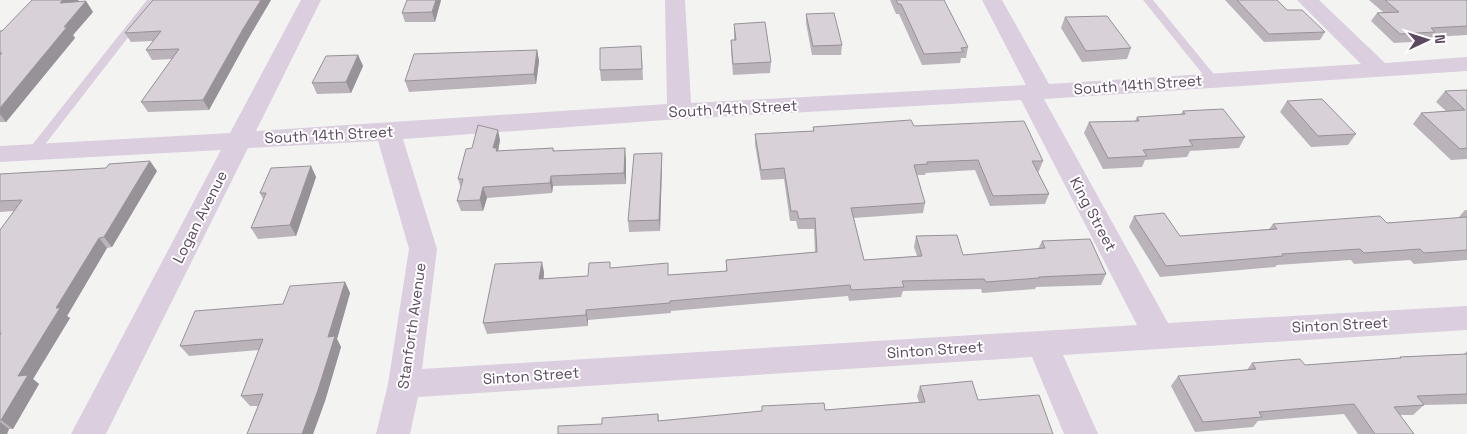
<svg xmlns="http://www.w3.org/2000/svg" width="1467" height="434" font-family="'Space Grotesk',sans-serif">
  <rect width="100%" height="100%" fill="#f3f4f2"/>
  <g fill="none" stroke-linecap="round" stroke-linejoin="round">
    <!-- lane -->
    <g fill="#dbcede" fill-rule="evenodd">
      <polygon points="147,0 157,0 36,156 28,156 26,153 28,150"/>
      <polygon points="1143,0 1153,0 1217,78 1219,80 1217,82 1209,82"/>
    </g>
    <!-- street -->
    <path fill="#dbcede" fill-rule="evenodd" d="M301,0H321L256,131L667,104L665,0H685L691,103L1026,85L982,0H1002L1049,84L1361,64L1297,0H1319L1385,63L1467,57V71L1044,99L1168,323L1467,306V330L1063,355L1098,434H1064L1032,357L418,397L410,434H376L388,384L409,249L378,141L248,148L106,434H71L221,150L0,162V146L230,133ZM1021,100L1137,325L422,369L437,249L403,139L679,119Z"/>
  </g>
  <!-- wall -->
  <g fill="#bab4ba">
    <polygon points="153,0 271,0 248,39 209,110 148,112 141,102 172,59 152,60 146,50 153,41 131,42 125,33"/>
    <polygon points="407,0 441,0 435,22 405,22 402,13"/>
    <polygon points="890,0 944,0 968,47 966,58 961,58 960,63 922,65 899,14 896,14"/>
    <polygon points="1225,0 1277,0 1287,10 1325,32 1320,40 1264,42"/>
    <polygon points="1369,0 1465,0 1467,1 1467,35 1432,37 1429,41 1394,43 1371,21 1377,13 1383,12"/>
    <polygon points="86,1 93,12 73,35 75,38 6,122 0,122 0,31 77,2"/>
    <polygon points="806,14 842,45 841,55 812,55 806,23"/>
    <polygon points="1065,17 1131,48 1127,59 1082,62 1061,28"/>
    <polygon points="734,24 771,62 770,73 733,75 731,51 731,40 734,40"/>
    <polygon points="537,50 539,61 536,84 409,92 405,81"/>
    <polygon points="358,55 363,66 351,93 317,94 312,83"/>
    <polygon points="642,57 643,80 601,81 600,70"/>
    <polygon points="1467,90 1467,159 1451,160 1413,124 1421,113 1446,111 1436,102 1445,91"/>
    <polygon points="1287,101 1356,134 1348,145 1311,147 1280,112"/>
    <polygon points="1183,111 1245,137 1239,148 1190,151 1187,157 1145,160 1142,167 1103,169 1084,133 1089,122 1135,121 1137,117 1181,114"/>
    <polygon points="914,126 1043,161 1039,171 1038,172 1049,194 1045,204 990,206 975,170 926,173 925,175 917,175 925,203 923,213 854,218 864,260 917,256 914,247 916,236 963,255 1038,249 1042,241 1106,274 1101,285 1036,287 1035,289 982,293 981,289 903,291 901,297 849,301 848,296 671,311 671,313 588,320 588,326 487,334 483,323 544,272 544,279 588,276 611,268 669,275 726,271 726,260 815,252 814,229 798,229 796,221 790,221 784,179 761,180 755,144 755,134 813,131 813,127"/>
    <polygon points="500,140 498,151 553,148 554,151 626,159 626,184 553,186 552,193 487,198 483,211 461,211 457,201 461,188 458,179 472,148"/>
    <polygon points="662,153 662,164 660,231 629,232 628,221"/>
    <polygon points="311,166 316,177 296,236 258,239 251,228 263,199 260,193"/>
    <polygon points="157,171 112,247 107,248 67,316 70,318 33,379 39,384 13,429 9,429 7,434 0,434 0,230 14,211 0,212 0,174"/>
    <polygon points="1465,210 1467,210 1467,260 1414,264 1410,260 1354,264 1351,260 1277,265 1275,267 1160,277 1129,227 1134,216 1180,236 1269,229 1273,224 1387,223 1458,218"/>
    <polygon points="345,282 350,293 337,339 341,347 325,401 313,434 247,434 258,406 250,406 241,396 259,350 189,356 180,346 283,304"/>
    <polygon points="1467,351 1467,404 1424,405 1413,415 1400,415 1414,434 1358,434 1344,414 1258,421 1253,427 1195,432 1171,386 1178,376 1247,370 1252,363 1305,365 1399,358 1400,357 1464,354"/>
    <polygon points="920,386 978,400 1053,434 602,424 658,414 659,421 762,411 762,406 825,410 919,402 917,396"/>
  </g>
  <!-- shaded-wall -->
  <g fill="#979297">
    <polygon points="63,0 79,0 67,13 60,3"/>
    <polygon points="261,0 271,0 248,39 209,110 203,100 243,29"/>
    <polygon points="436,0 441,0 435,22 432,12"/>
    <polygon points="86,1 93,12 73,35 75,38 6,122 0,114 0,108 64,27"/>
    <polygon points="537,50 539,61 536,84 534,74"/>
    <polygon points="358,55 363,66 351,93 346,82"/>
    <polygon points="498,130 500,140 498,151 500,158 493,148"/>
    <polygon points="625,148 626,159 626,184 624,173"/>
    <polygon points="662,153 662,164 660,231 659,220"/>
    <polygon points="150,161 157,171 112,247 104,237"/>
    <polygon points="311,166 316,177 296,236 290,225"/>
    <polygon points="551,176 553,186 552,193 550,183"/>
    <polygon points="483,187 487,198 483,211 480,200"/>
    <polygon points="99,238 107,248 67,316 70,318 33,379 39,384 13,429 1,420 18,376 56,308"/>
    <polygon points="542,262 544,272 542,290 539,279"/>
    <polygon points="345,282 350,293 337,339 341,347 325,401 313,434 302,434 328,337"/>
    <polygon points="586,310 588,320 588,326 586,315"/>
    <polygon points="0,422 9,429 7,434 0,434"/>
  </g>
  <!-- building -->
  <g fill="#d8d1d8" stroke="#979297">
    <polygon points="32,0 63,0 60,3 86,1 64,27 67,27 0,108 0,55 2,53 0,53 0,31 2,31"/>
    <polygon points="153,0 261,0 243,29 203,100 141,102 179,49 146,50 161,31 125,33"/>
    <polygon points="407,0 436,0 432,12 402,13"/>
    <polygon points="896,0 944,0 968,47 961,48 963,52 924,54 901,4 898,4"/>
    <polygon points="1237,0 1277,0 1287,10 1302,10 1325,32 1269,34"/>
    <polygon points="1385,0 1465,0 1467,1 1467,26 1431,28 1435,32 1400,34 1377,13 1399,12"/>
    <polygon points="834,13 842,45 813,46 806,14"/>
    <polygon points="1107,16 1131,48 1086,51 1065,17"/>
    <polygon points="765,22 771,62 733,64 731,40 736,40 734,24"/>
    <polygon points="641,46 642,69 600,70 600,48"/>
    <polygon points="537,50 534,74 405,81 414,54"/>
    <polygon points="358,55 346,82 312,83 326,56"/>
    <polygon points="1467,90 1467,148 1460,149 1421,113 1465,110 1445,91"/>
    <polygon points="1322,99 1356,134 1318,136 1287,101"/>
    <polygon points="1223,109 1245,137 1189,140 1193,146 1143,150 1147,156 1108,158 1089,122 1139,121 1137,117 1185,114 1183,111"/>
    <polygon points="911,120 914,126 1024,121 1043,161 1032,161 1049,194 993,196 978,160 927,162 928,164 914,165 925,203 851,208 864,260 922,256 916,236 957,235 963,255 1045,248 1042,241 1090,239 1106,274 1039,277 1039,278 986,282 984,279 902,281 904,287 851,290 850,285 670,301 670,303 586,310 586,315 483,323 495,264 542,262 539,279 588,276 589,263 610,262 610,268 668,263 668,275 727,271 726,260 817,252 815,218 799,219 797,211 791,211 784,168 761,170 755,134 814,131 813,127"/>
    <polygon points="478,125 498,130 493,148 497,148 496,151 553,148 553,151 625,148 624,173 551,176 550,183 483,187 480,200 457,201 463,179 458,179 466,149 472,148"/>
    <polygon points="662,153 659,220 628,221 634,154"/>
    <polygon points="150,161 104,237 99,238 56,308 60,308 18,376 28,375 1,420 0,420 0,335 1,333 0,333 0,230 22,200 0,201 0,174 106,168 109,164"/>
    <polygon points="311,166 290,225 251,228 266,193 260,193 271,168"/>
    <polygon points="1164,213 1180,236 1277,229 1273,224 1380,216 1387,223 1467,217 1467,250 1424,253 1420,249 1364,253 1360,249 1282,254 1283,256 1166,266 1134,216"/>
    <polygon points="345,282 328,337 335,336 318,390 302,434 247,434 263,394 241,396 263,339 180,346 195,311 283,304 290,286"/>
    <polygon points="1467,354 1467,394 1417,396 1424,405 1394,407 1414,434 1375,434 1354,404 1259,412 1262,417 1203,422 1178,376 1256,369 1252,363 1300,359 1305,365 1401,358 1400,357"/>
    <polygon points="972,381 978,400 1039,395 1053,434 558,434 558,426 602,424 602,418 658,414 658,421 762,411 762,406 824,403 825,410 925,402 920,386"/>
  </g>
  <g text-anchor="middle" stroke-width="4" stroke-linejoin="round" paint-order="stroke">
    <!-- street labels -->
    <g font-size="15" fill="#5c4960" stroke="#fff">
      <text transform="translate(1138 85) rotate(-4)" y="5">South 14th Street</text>
      <text transform="translate(733 109) rotate(-3)" y="5">South 14th Street</text>
      <text transform="translate(329 135) rotate(-3)" y="5">South 14th Street</text>
      <text transform="translate(1093 214) rotate(62)" y="5">King Street</text>
      <text transform="translate(200 217) rotate(-63)" y="5">Logan Avenue</text>
      <text transform="translate(1340 325) rotate(-3)" y="5">Sinton Street</text>
      <text transform="translate(412 326) rotate(-82)" y="5">Stanforth Avenue</text>
      <text transform="translate(935 350) rotate(-4)" y="5">Sinton Street</text>
      <text transform="translate(531 376) rotate(-4)" y="5">Sinton Street</text>
    </g>
  </g>
  <!-- north arrow -->
  <g transform="translate(1427 40) rotate(86)" stroke="#ffffff" stroke-width="4" paint-order="stroke">
  <path d="M0-4L9 19L0 12L-9 19Z" fill="#5c4960"/>
  <text y="-8" font-size="14" font-weight="bold" text-anchor="middle" fill="#5c4960">N</text>
  </g>
</svg>
